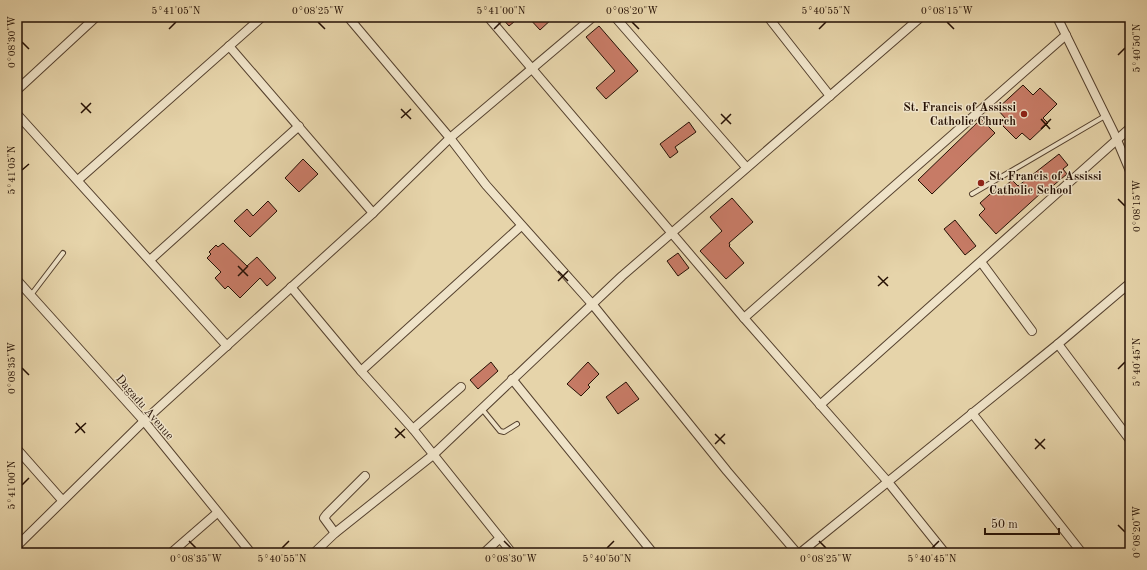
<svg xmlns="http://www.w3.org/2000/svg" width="1147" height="570" font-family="'Old Standard TT',serif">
  <rect width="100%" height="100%" fill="#e6d4aa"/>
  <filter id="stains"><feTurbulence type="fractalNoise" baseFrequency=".005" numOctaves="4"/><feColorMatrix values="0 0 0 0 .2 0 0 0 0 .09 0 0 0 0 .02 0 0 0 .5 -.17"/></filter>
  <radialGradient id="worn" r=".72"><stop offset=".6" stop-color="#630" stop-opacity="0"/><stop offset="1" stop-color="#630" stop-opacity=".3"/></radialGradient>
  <!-- building -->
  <g fill="#c77b66" stroke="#251004">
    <polygon points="501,17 520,17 509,26"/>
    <polygon points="528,17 554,17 540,30"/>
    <polygon points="599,26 638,71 606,99 596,88 615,71 586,37"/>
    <polygon points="1023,85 1033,95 1040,88 1057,104 1043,118 1048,123 1030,140 1022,133 1016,139 1001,124 1006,119 997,109"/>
    <polygon points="981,119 995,133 932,194 918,180"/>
    <polygon points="689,122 696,132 675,147 678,152 670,158 660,144"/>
    <polygon points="1059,154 1068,165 1063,169 1067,174 1042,195 1041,193 996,234 979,215 985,209 980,203 998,187 1001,190 1012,180 1018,186"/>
    <polygon points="303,159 318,174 299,192 285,178"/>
    <polygon points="732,198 753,222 729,243 730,245 729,246 744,263 726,279 700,251 722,231 710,217"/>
    <polygon points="268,201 277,211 250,237 234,221 247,209 253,216"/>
    <polygon points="955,220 976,246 965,255 944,229"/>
    <polygon points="223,243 247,266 257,257 276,278 267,286 260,278 240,298 228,286 225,289 215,278 221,272 207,258 211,254 209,252 216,245 218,247"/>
    <polygon points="678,253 689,268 678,276 667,261"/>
    <polygon points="491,362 498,371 478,389 470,380"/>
    <polygon points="588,362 599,374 588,385 590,387 581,396 567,384"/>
    <polygon points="626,382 639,399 618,414 606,397"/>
  </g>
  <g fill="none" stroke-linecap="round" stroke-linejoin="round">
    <defs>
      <g id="service">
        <polyline points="972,194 1105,116"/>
        <polyline points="31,295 63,253"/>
        <polyline points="482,409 500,431 504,432 517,424"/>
      </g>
      <g id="minor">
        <polyline points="348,17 450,138 486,185 593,305 727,471 797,553"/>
        <polyline points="488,17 744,318 888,482 945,553"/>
        <polyline points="615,17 746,167"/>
        <polyline points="768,17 830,96"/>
        <polyline points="1057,17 1114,133 1130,171"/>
        <polyline points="229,46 373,213"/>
        <polyline points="17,90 96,17"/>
        <polyline points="17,114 227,346"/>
        <polyline points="78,180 262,17"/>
        <polyline points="150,260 299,126"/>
        <polyline points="981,262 1032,331"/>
        <polyline points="17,280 144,421 251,553"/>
        <polyline points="291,287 361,371 413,429 512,553"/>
        <polyline points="744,318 1066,35"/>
        <polyline points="1058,344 1130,440"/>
        <polyline points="361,371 521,226"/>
        <polyline points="512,379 653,553"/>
        <polyline points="820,405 1130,128"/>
        <polyline points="972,413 1082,553"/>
        <polyline points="413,429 461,387"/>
        <polyline points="17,449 62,500"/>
        <polyline points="335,533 324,518 327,514 365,476"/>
        <polyline points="17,546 144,421 373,213 450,138 593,17"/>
        <polyline points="171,553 217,513"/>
        <polyline points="314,553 335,533 433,455 622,276 921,17"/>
        <polyline points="484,553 500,538"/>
        <polyline points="800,553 1058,344 1130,283"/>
      </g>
    </defs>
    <!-- service casing -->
    <use href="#service" stroke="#55412e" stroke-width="6"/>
    <!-- minor casing -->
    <use href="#minor" stroke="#55412e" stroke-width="10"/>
    <!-- service -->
    <use href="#service" stroke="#efe3c8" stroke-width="4"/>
    <!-- minor -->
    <use href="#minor" stroke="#efe3c8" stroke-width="8"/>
  </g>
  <!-- ticks -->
  <path fill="none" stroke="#251004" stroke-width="1.5" d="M318,22L325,29M632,22L639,29M947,22L954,29M169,29L176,22M494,29L501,22M819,29L826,22M22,42L29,49M1118,55L1125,48M81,103L91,113M401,109L411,119M81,113L91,103M721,114L731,124M401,118L411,109M1041,119L1050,129M721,124L731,114M1041,129L1051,119M22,170L29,164M1118,199L1125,206M238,266L248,276M558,271L568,281M238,276L248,266M878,276L888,286M558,281L568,271M878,286L888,277M22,368L29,375M1118,369L1125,362M76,423L85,433M395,428L405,438M75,433L86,423M715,434L725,444M395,438L405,429M1035,439L1045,449M715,444L725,434M1035,449L1045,439M22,485L29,478M1118,525L1125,532M189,541L196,548M504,541L511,548M819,541L826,548M282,548L289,541M607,548L614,541M932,548L939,541"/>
  <!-- markers -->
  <g fill="#8f2418" stroke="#efe3c8" stroke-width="1.5">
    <circle cx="1024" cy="114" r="4"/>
    <circle cx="981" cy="183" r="4"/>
  </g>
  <g text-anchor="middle" stroke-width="3" stroke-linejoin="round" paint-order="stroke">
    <!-- poi labels -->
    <g font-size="12" font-weight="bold" fill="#251004" stroke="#efe3c8" text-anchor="end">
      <text x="1016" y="111">St. Francis of Assissi<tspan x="1016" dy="14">Catholic Church</tspan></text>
      <text x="989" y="180" text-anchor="start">St. Francis of Assissi<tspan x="989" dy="14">Catholic School</tspan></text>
    </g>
    <!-- street labels -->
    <g font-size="12" fill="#251004" stroke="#efe3c8">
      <text transform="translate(145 407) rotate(49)" y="4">Dagadu Avenue</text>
    </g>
  </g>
  <!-- margin -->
  <rect width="1147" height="570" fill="none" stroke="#e6d4aa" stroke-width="44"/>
  <!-- scale -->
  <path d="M985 528v6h74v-6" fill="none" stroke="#251004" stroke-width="2"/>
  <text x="991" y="528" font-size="12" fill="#251004" stroke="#efe3c8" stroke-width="3" paint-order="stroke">50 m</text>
  <rect x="22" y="22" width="1103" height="526" fill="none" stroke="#251004" stroke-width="1.5"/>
  <g font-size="10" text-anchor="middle" fill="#251004">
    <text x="176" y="14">5°41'05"N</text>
    <text x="318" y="14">0°08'25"W</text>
    <text x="501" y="14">5°41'00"N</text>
    <text x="632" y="14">0°08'20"W</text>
    <text x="826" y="14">5°40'55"N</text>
    <text x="947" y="14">0°08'15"W</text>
    <text transform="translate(11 42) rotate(-90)" y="4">0°08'30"W</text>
    <text transform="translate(1136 48) rotate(-90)" y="4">5°40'50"N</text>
    <text transform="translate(11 170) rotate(-90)" y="4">5°41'05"N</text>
    <text transform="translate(1136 206) rotate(-90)" y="4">0°08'15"W</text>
    <text transform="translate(1136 362) rotate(-90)" y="4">5°40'45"N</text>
    <text transform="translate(11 368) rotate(-90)" y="4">0°08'35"W</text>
    <text transform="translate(11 485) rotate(-90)" y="4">5°41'00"N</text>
    <text transform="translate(1136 532) rotate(-90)" y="4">0°08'20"W</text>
    <text x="196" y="562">0°08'35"W</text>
    <text x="282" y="562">5°40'55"N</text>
    <text x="511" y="562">0°08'30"W</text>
    <text x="607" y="562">5°40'50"N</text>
    <text x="826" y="562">0°08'25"W</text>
    <text x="932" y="562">5°40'45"N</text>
  </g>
  <rect width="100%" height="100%" filter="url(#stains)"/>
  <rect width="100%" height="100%" fill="url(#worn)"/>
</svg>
